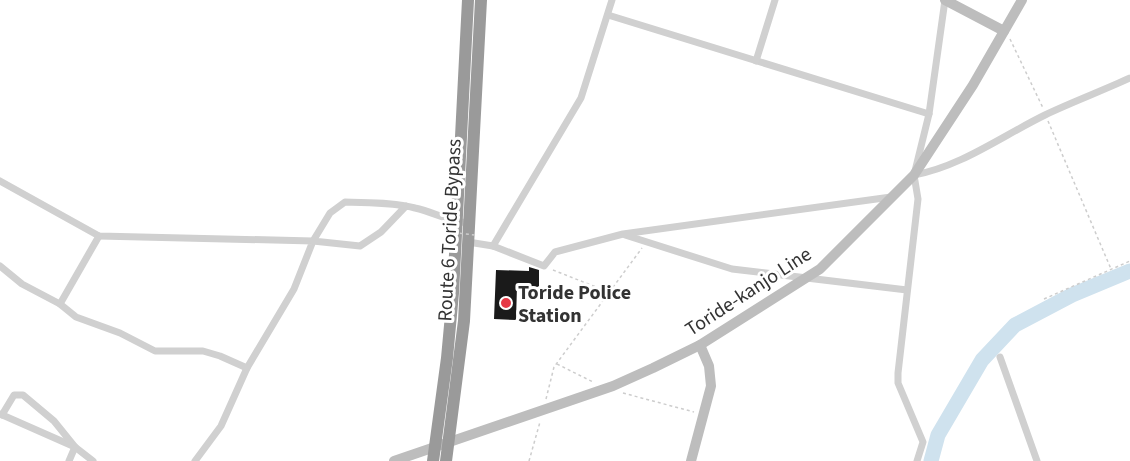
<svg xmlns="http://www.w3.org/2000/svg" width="1130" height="461" font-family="'Source Sans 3',sans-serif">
  <rect width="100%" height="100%" fill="#fff"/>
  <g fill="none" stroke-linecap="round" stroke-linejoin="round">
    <!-- river -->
    <polyline stroke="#cfe2ee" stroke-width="15" points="931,461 938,435 982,360 1015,325 1072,295 1130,271"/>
  </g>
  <!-- building -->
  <polygon fill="#1a1a1a" points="529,267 539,270 539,287 517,286 516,320 494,319 496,270 529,271"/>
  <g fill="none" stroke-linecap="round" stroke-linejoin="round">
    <!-- path -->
    <g stroke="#cdcdcd" stroke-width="1.5" stroke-dasharray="3 3" stroke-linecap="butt">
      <polyline points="1010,39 1043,108"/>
      <polyline points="1048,121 1111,269"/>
      <polyline points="553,270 596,287 608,296"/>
      <polyline points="1044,299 1130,261"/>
      <polyline points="557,364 593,382"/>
      <polyline points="623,393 694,412"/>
      <polyline points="546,399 554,367 642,248"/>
      <polyline points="529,461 540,422"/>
    </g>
    <!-- street -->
    <g stroke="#d0d0d0" stroke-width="7">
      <polyline points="608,15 929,114"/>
      <polyline points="756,61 775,0"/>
      <path d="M914,175C960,167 1002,136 1045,115C1072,102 1102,91 1130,78"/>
      <polyline points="0,181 99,236 313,241 294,289 247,368 221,426 195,461"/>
      <path d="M406,206L381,232L360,246L313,241L330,213L345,202C368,203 393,202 415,208C434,212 449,222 469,223"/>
      <polyline points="625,235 732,269 907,290"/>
      <polyline points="99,236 60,304 76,317 120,333 155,351 203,351 220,356 247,368"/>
      <polyline points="468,242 493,246 544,266 555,252 623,234 891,197"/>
      <polyline points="493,246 581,98 612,0"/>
      <polyline points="0,266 22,284 60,304"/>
      <polyline points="1000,357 1037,461"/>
      <polyline points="0,414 75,447 93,461"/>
      <polyline points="2,415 14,395 23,395 54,421 75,447 69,461"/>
      <polyline points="917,461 923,442 898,383 898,373 918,199 914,175 929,114 945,0"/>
    </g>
    <!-- secondary -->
    <g stroke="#bdbdbd" stroke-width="10">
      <polyline points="945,0 1004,31"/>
      <polyline points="394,461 613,386 653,368 700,345 820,269 914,175 973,85 1022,0"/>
      <polyline points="691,461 711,386 709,366 700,345"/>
    </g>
    <!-- highway -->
    <g stroke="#9a9a9a" stroke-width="12">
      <polyline points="433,461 447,358 453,293 468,0"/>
      <polyline points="446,461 464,321 481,0"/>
    </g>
    <!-- path-bridge -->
    <polyline stroke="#cdcdcd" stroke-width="1.5" stroke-dasharray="3 3" stroke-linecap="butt" points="448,232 475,235"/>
  </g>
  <!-- markers -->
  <circle fill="#e63946" stroke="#fff" stroke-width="2" cx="506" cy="303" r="6"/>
  <g text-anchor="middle" stroke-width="6" stroke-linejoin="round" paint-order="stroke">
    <!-- street labels -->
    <g font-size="20" fill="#333" stroke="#fff">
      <text transform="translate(449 230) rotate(-87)" y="7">Route 6 Toride Bypass</text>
      <text transform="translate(748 291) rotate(-33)" y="7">Toride-kanjo Line</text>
    </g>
    <!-- poi labels -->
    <g font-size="20" font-weight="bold" fill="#333" stroke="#fff" text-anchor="start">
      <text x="518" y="299">Toride Police<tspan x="518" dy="23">Station</tspan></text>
    </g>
  </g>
</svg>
